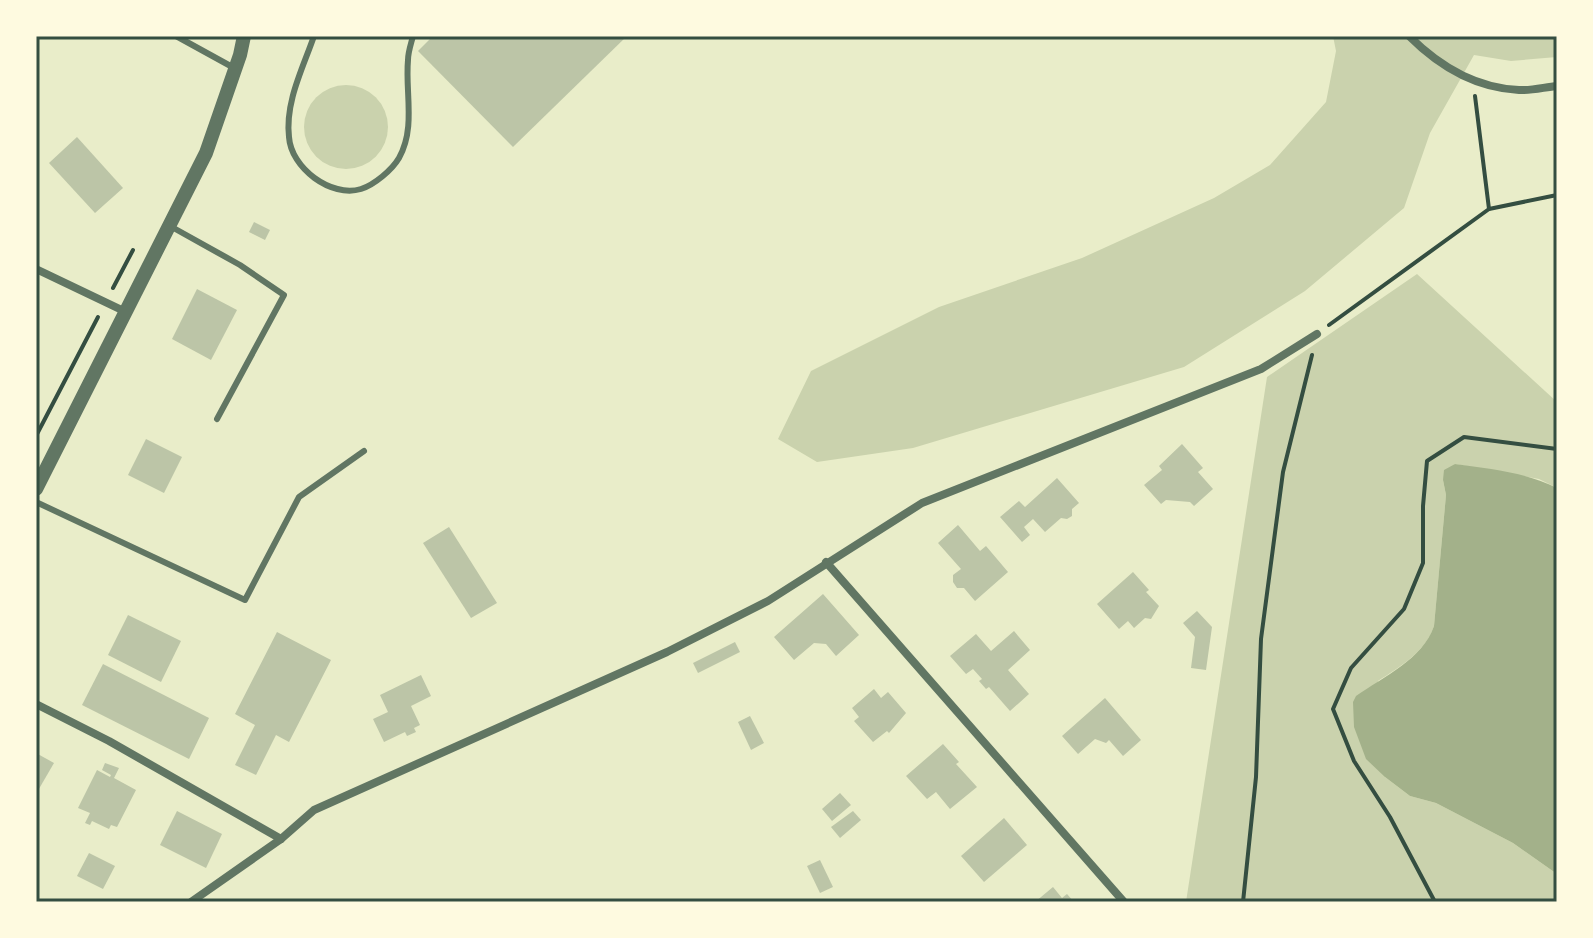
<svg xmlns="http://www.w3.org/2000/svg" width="1593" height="938" font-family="Manrope,sans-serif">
  <rect width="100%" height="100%" fill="#e9edc9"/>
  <!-- green -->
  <g fill="#cad2ad">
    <polygon points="1333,36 1557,36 1557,57 1511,61 1474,55 1430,133 1404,208 1305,291 1184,367 913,448 817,462 778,439 811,371 939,307 1082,258 1214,198 1270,165 1326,102 1336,51"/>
    <circle cx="346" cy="127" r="42"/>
    <path d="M1417,274L1557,402V488L1539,479L1455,464L1443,480L1446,495L1434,626C1426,651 1400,667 1378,681L1385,777L1410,796L1436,803L1513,843L1557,874V902H1186L1267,377Z"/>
  </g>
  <!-- water -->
  <path fill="#a3b18a" d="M1455,464C1491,469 1524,472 1557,488V874L1513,843L1436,803L1410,796L1385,777L1366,759L1354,727L1353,702L1356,696C1383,677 1423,659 1434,626L1446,495L1443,480L1444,470Z"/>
  <!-- building -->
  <g fill="#bcc5a7">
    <polygon points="433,36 627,36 513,147 418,51"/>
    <polygon points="77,137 123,188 95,213 49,163"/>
    <polygon points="254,222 270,230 265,240 249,232"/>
    <polygon points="197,289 237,310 211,360 172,339"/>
    <polygon points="146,439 182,457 164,493 128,475"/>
    <polygon points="1182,444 1203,468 1198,472 1213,489 1194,506 1190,502 1166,500 1161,504 1144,485 1162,470 1159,466"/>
    <polygon points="1057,478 1079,503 1072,509 1072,516 1067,519 1061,518 1045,532 1033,519 1024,527 1030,535 1022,542 1000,517 1019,501 1025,507"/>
    <polygon points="958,525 980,551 986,546 1008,572 975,601 964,588 957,588 953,582 953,575 961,569 938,543"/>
    <polygon points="449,527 497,603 471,618 423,543"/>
    <polygon points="1133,572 1149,590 1146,592 1159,606 1151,619 1145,618 1134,628 1128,621 1119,629 1097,604"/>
    <polygon points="823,594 859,635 836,656 826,644 814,643 794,660 774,637"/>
    <polygon points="1197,611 1212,627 1206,670 1191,668 1195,637 1183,623"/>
    <polygon points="128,615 181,641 161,682 108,655"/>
    <polygon points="1014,631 1030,650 1008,670 1029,694 1010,711 989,687 986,689 979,681 982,679 973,669 966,674 950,656 976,634 991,651"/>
    <polygon points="277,632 331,660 289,742 276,735 256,775 235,765 255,725 235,714"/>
    <polygon points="735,642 740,652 698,673 693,663"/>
    <polygon points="103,664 209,718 189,759 82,705"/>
    <polygon points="421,675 431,696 411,706 420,725 414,728 416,732 407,736 405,732 384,742 373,719 388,712 380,695"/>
    <polygon points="874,689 881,698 888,692 906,713 889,733 887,731 873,742 854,721 859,717 852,708"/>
    <polygon points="1105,698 1141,740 1123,756 1109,740 1106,743 1095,739 1078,754 1062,736"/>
    <polygon points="750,716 764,743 751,750 738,722"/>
    <polygon points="943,744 959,762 956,764 977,787 950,809 936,792 927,799 906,776"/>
    <polygon points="36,753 54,763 36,794"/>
    <polygon points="105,763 119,768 114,778 136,790 117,827 111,825 109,829 92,821 90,825 85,823 90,813 78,808 97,770 110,777 111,775 102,770"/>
    <polygon points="840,793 851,805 832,821 822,809"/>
    <polygon points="177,811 222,834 206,868 160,845"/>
    <polygon points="853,811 861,820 840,838 831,827"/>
    <polygon points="1004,818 1027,845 984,882 961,856"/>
    <polygon points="89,853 115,866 103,889 77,876"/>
    <polygon points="820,860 833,887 820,893 807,866"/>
    <polygon points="1053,887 1062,898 1067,894 1074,902 1035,902"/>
  </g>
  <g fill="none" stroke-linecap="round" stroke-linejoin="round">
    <!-- path -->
    <g stroke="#344e41" stroke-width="4">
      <polyline points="1489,209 1557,195"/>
      <polyline points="113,288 133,250"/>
      <polyline points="1329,325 1489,209 1475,96"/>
      <polyline points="36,436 98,317"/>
      <polyline points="1243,902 1256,777 1261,639 1283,472 1312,355"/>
      <polyline points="1435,902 1390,817 1354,761 1333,709 1351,668 1404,609 1423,563 1423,506 1427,461 1464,437 1557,449"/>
    </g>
    <!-- service -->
    <g stroke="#617663" stroke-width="6">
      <polyline points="176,36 236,69"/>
      <path d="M314,36C303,68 285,102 289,137C291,168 331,198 361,189C374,185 392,170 399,158C416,128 405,92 408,60C408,52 411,44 413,36"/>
      <polyline points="170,226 240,265 284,295 217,419"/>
      <polyline points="36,502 245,600 299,497 364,451"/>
    </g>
    <!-- minor -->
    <g stroke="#617663" stroke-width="8">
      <path d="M1409,36C1439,66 1475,88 1519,90C1531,91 1545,87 1557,86"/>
      <polyline points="36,269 126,312"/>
      <polyline points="826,562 1124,902"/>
      <polyline points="36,704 109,741 281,839"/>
      <polyline points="191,902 281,839 314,810 667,652 768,601 922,503 1261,369 1317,334"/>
    </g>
    <!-- tertiary -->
    <polyline stroke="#617663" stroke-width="14" points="36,489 206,153 240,55 244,36"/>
  </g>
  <!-- border -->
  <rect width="1593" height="938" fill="none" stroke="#fefae0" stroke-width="76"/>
  <rect x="38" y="38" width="1517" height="862" fill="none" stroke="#344e41" stroke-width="3"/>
</svg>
